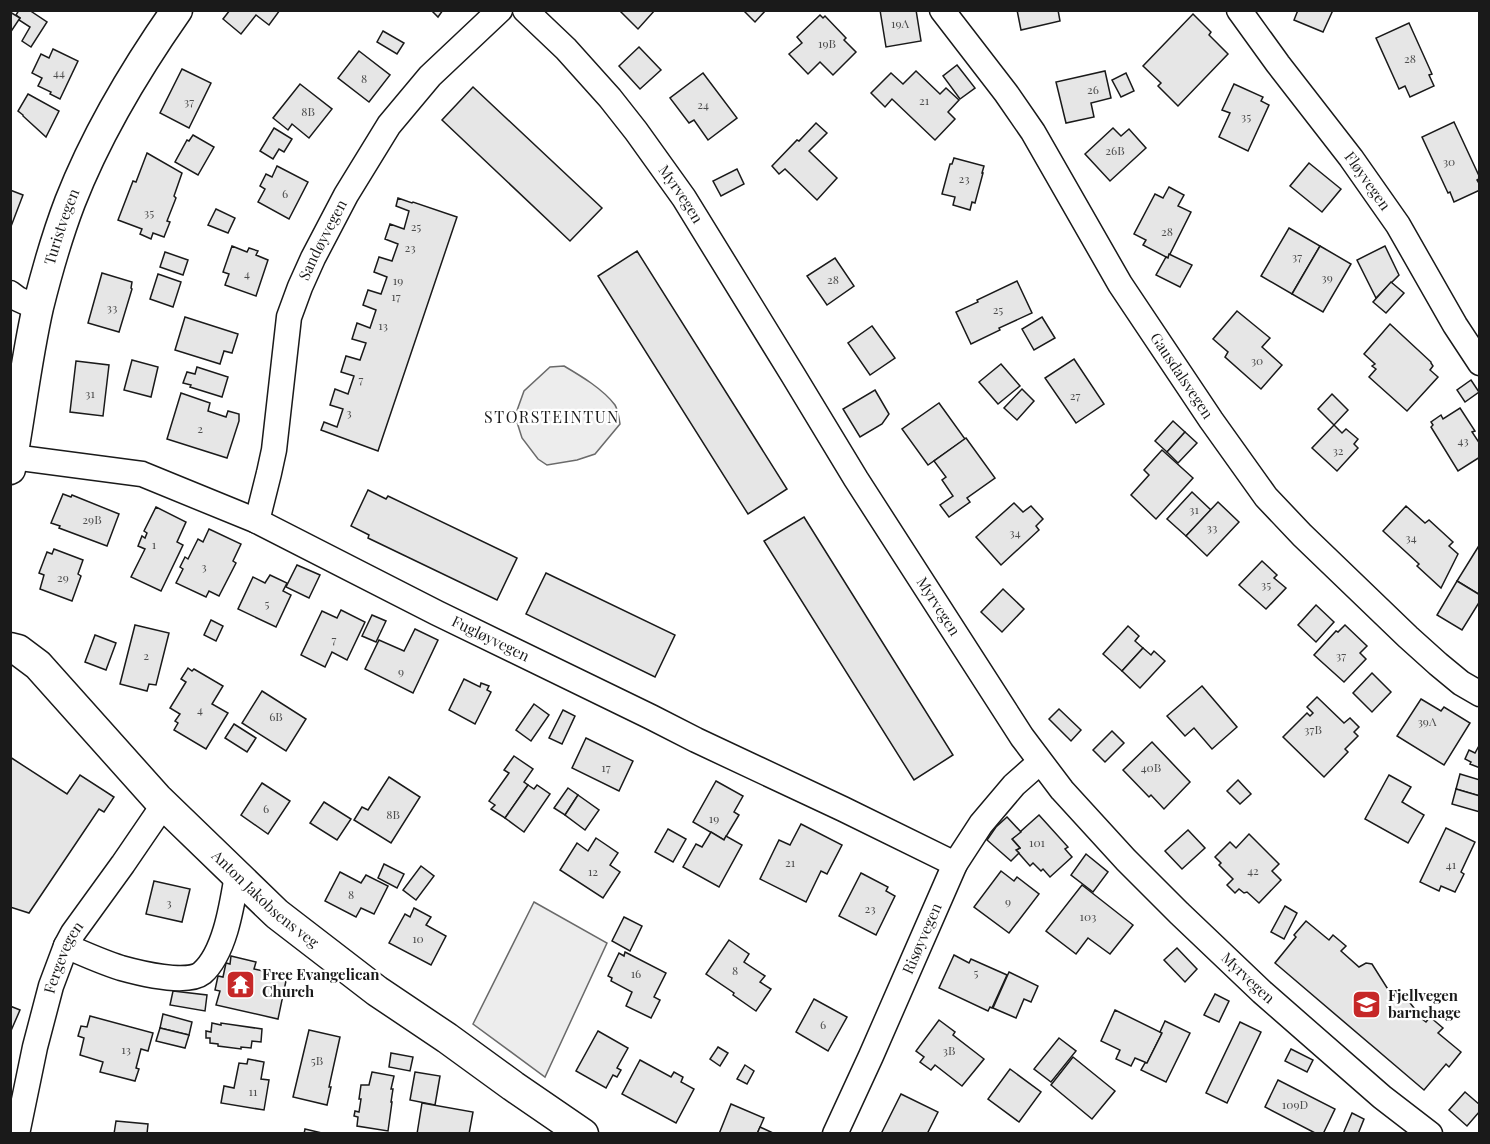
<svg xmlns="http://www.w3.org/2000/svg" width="1490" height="1144" font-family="'Playfair Display',serif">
  <rect width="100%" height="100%" fill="#fff"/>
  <!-- green -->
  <g fill="#ededed" stroke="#6a6a6a" stroke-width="1.5">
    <path d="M564,366C581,376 603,389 615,405C618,410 619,418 620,424L595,454L577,460L547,465L538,459L522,438L515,416L524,391L550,367Z"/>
    <polygon points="534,902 607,943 545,1077 473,1024"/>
  </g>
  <!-- building -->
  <g fill="#e6e6e6" stroke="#1a1a1a" stroke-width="1.5">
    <polygon points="19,10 29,10 47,22 31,47 22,41 30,27 19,20 20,18 16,15"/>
    <polygon points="230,10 280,10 269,25 256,15 241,34 223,19"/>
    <polygon points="431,10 443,10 438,17"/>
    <polygon points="619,10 655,10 638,29"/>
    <polygon points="743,10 766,10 755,22"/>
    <polygon points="880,10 916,10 921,41 886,47"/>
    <polygon points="1017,10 1058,10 1060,21 1021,30"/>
    <polygon points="1298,10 1333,10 1323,32 1294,20"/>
    <polygon points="10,12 20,18 10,33"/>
    <polygon points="1193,14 1211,32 1209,35 1228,54 1178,106 1158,86 1161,83 1143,66"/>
    <polygon points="820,15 823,18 825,16 846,38 844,40 856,52 833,75 820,62 808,74 789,54 802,43 797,37"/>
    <polygon points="1409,23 1432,74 1429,75 1434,86 1410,97 1405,86 1399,89 1376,38"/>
    <polygon points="383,31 404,43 397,54 377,42"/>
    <polygon points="639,47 661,70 640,89 619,66"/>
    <polygon points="53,49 78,61 60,99 50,94 51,92 38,86 42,78 32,73 41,54 49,58"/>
    <polygon points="359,51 390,75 369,102 338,78"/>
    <polygon points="957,65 975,88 960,99 943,76"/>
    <polygon points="182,69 211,83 189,128 160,113"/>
    <polygon points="916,71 940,94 946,88 959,100 948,112 955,119 935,140 892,99 885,107 871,93 891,73 903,84"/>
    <polygon points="1105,71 1111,98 1091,103 1094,117 1066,123 1056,82"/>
    <polygon points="703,73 737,118 708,140 694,120 689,123 670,98"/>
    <polygon points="1126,73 1134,91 1121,97 1112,80"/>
    <polygon points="300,84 332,109 309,138 292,124 288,130 273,118"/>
    <polygon points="1234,84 1263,97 1261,101 1269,105 1248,151 1219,137 1230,113 1222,110"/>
    <polygon points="473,87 602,208 570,241 442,120"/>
    <polygon points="28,94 59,111 46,137 23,116 23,115 18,111"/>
    <polygon points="1454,122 1480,178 1477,180 1480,185 1480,190 1454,202 1450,192 1448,193 1422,137"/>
    <polygon points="816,123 827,133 809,151 837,178 817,200 785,169 779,174 772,166 797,140 799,141"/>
    <polygon points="274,128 292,139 284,152 279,149 273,159 260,151"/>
    <polygon points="1113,128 1121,136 1129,129 1146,148 1110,181 1085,154"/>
    <polygon points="193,135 214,147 198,175 175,162 187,140 189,141"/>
    <polygon points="147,153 182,173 174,196 176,198 167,221 170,222 164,237 153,233 151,239 140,234 142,229 118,220 133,181 136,182"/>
    <polygon points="954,158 984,166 982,173 983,173 975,203 972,202 970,210 953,205 955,197 942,194 950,164 952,164"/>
    <polygon points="1309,163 1341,189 1322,212 1290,186"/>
    <polygon points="277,166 308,182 289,219 258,202 265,189 260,186 266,174 272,177"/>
    <polygon points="737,169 744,184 721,196 713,181"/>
    <polygon points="1169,187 1184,195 1178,206 1191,212 1168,258 1143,245 1146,240 1134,234 1155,194 1163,198"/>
    <polygon points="10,190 23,195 10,229"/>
    <polygon points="398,198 412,203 413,202 457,217 378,451 321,430 324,422 337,427 343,409 330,405 335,389 348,394 354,376 341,372 346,356 360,360 366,343 352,339 357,323 370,328 376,310 363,305 368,290 381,294 387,277 374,272 379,257 392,261 398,244 385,239 390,224 404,229 409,211 396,206"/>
    <polygon points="216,209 235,218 228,233 208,225"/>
    <polygon points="1289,228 1320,246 1292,294 1261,276"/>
    <polygon points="232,246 247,252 249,248 258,251 256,255 268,260 256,296 225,285 229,274 223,272"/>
    <polygon points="1320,246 1351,264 1323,312 1292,294"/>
    <polygon points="1385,246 1399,275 1376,298 1357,260"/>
    <polygon points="637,251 787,489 748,514 598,276"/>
    <polygon points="165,252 188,260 183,275 160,267"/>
    <polygon points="1169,254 1192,265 1180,287 1156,275 1166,257 1168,258"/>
    <polygon points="835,258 854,286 827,305 807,276"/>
    <polygon points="102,273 132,282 131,288 132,289 119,332 88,323"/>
    <polygon points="158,274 181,282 173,307 150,299"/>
    <polygon points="1017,281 1032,313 999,328 1000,330 971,344 956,312 978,302 977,300"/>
    <polygon points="1391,282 1404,293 1386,313 1373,302"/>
    <polygon points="1237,311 1270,338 1262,347 1282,365 1261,389 1225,357 1228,352 1213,339"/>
    <polygon points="185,317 238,334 232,353 224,351 220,364 175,350"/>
    <polygon points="1042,317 1055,338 1034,350 1022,329"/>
    <polygon points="1390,324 1431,362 1431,363 1433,366 1430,370 1438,377 1407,411 1369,377 1376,369 1372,366 1375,364 1364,354"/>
    <polygon points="872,326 895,358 870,375 848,343"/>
    <polygon points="1074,359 1104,404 1076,423 1045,378"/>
    <polygon points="132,360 158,367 151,397 124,390"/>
    <polygon points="76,361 109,365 103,416 70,412"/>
    <polygon points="1001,364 1020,386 998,404 979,382"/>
    <polygon points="197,367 228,377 222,397 190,387 191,385 183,383 187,372 195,374"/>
    <polygon points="1471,380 1479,392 1465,402 1457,390"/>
    <polygon points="1022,389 1034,401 1017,420 1004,408"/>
    <polygon points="875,390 889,414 882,424 860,437 843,409"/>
    <polygon points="181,393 210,403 208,411 226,417 228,411 239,414 239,421 227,458 167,439"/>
    <polygon points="1332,394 1348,410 1334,425 1318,409"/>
    <polygon points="939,403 965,439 928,465 902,429"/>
    <polygon points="1460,408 1475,431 1472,432 1480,444 1480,457 1458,471 1431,427 1433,425 1431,422 1441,415 1443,419"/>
    <polygon points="1173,421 1185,432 1167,452 1155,441"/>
    <polygon points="1334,425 1342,433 1346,429 1358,439 1354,444 1358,448 1337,471 1312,448"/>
    <polygon points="1185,432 1197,443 1178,463 1167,452"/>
    <polygon points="966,438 995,478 967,498 970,502 949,517 940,505 953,496 942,480 946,477 934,461"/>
    <polygon points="1162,450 1193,478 1156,519 1131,495 1149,475 1144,470"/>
    <polygon points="368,490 386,499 388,496 517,558 497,600 368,538 369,535 351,526"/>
    <polygon points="1192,492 1211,510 1186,536 1167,519"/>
    <polygon points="63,494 71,497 72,495 119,514 107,546 59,528 60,526 51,523"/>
    <polygon points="1218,502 1239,522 1207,556 1186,536"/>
    <polygon points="1014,503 1023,512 1031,506 1043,519 1036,526 1039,530 1001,565 976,537"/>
    <polygon points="1406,506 1425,523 1429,520 1453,542 1449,546 1458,554 1441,588 1417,566 1419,564 1383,531"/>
    <polygon points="156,507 186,522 177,542 183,545 161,591 131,577 145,549 138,546 142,536 145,538 147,533 144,531"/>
    <polygon points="804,517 953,755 914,780 764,541"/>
    <polygon points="209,529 241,544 233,561 236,563 219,596 209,591 206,597 176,583 183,569 180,567 185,557 188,559 198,539 203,542"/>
    <polygon points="1480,544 1480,595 1457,581"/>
    <polygon points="54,549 83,560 78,574 81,576 72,601 40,589 44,575 39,573 47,552 52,554"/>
    <polygon points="1262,561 1277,575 1274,578 1286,588 1266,609 1239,585"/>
    <polygon points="297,565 320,575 309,598 286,587"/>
    <polygon points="546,573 675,635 655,677 526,614"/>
    <polygon points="270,575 287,583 283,591 291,595 276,627 238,609 253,577 265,583"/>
    <polygon points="1457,581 1480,595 1480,601 1462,630 1437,615"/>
    <polygon points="1003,589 1024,609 1002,632 981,612"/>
    <polygon points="1316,605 1334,622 1316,642 1298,625"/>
    <polygon points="341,610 365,622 347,660 332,652 325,667 301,655 322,611 337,618"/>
    <polygon points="372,615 386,621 376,642 362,636"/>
    <polygon points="211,620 223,626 216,641 204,635"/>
    <polygon points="135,625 169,633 156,685 149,684 147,691 120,684"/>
    <polygon points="1345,625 1367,646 1360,653 1366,659 1344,682 1314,655 1336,631 1338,632"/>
    <polygon points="1128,626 1139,636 1135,641 1143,648 1122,671 1103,654"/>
    <polygon points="415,629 438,640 413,693 365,669 379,640 404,651"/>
    <polygon points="95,635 116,643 106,670 85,662"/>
    <polygon points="1143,648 1151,655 1154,651 1165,661 1140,688 1122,671"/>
    <polygon points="188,668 192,671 194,669 223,686 212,704 228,713 206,749 174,730 178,723 175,721 180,714 170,708 186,682 181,679"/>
    <polygon points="1372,673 1391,692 1372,712 1353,693"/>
    <polygon points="464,679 480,687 481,683 489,686 487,690 491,692 475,724 449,710"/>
    <polygon points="1202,686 1237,727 1212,749 1194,728 1185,736 1167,716"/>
    <polygon points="262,691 306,719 286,751 242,723"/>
    <polygon points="1317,697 1344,723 1350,718 1359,727 1354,732 1358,736 1345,749 1348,752 1324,777 1283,737 1307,713 1310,716 1313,713 1307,707"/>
    <polygon points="1421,699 1441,711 1444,707 1470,723 1444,765 1397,736"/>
    <polygon points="534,704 549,715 531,741 516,730"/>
    <polygon points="1059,709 1081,730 1071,741 1049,719"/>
    <polygon points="563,710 575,716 562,744 549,738"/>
    <polygon points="234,724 256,738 247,752 225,738"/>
    <polygon points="1112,731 1124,743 1105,762 1093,750"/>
    <polygon points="586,738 633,761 619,791 572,768"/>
    <polygon points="1152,742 1190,782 1164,809 1151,795 1149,797 1123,770"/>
    <polygon points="1480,744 1480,768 1470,764 1471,762 1465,759 1469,750 1475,753"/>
    <polygon points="514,756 533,769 524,782 528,785 505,818 491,809 495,805 489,801 509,773 504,770"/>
    <polygon points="10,757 67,794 80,775 114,797 104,812 99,809 29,913 10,907"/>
    <polygon points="1460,774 1480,780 1480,796 1456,789"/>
    <polygon points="1389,775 1411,787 1402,802 1424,815 1408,843 1365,819"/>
    <polygon points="389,777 420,797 391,843 354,820 362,807 368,810"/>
    <polygon points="1238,780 1251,794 1240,804 1227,791"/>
    <polygon points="716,781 743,796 734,812 739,815 724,840 693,822"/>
    <polygon points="262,783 290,801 268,834 241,815"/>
    <polygon points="528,785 534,789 537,785 550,794 524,832 505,818"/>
    <polygon points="568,788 578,795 565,815 554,808"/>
    <polygon points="1456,789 1480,796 1480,812 1452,804"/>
    <polygon points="578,795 599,810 585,830 565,815"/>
    <polygon points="324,802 351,819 337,840 310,823"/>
    <polygon points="1039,815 1068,847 1065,849 1072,857 1050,877 1043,869 1041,871 1033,863 1030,866 1016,850 1020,848 1012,839"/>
    <polygon points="1007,817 1021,832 1012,839 1020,848 1016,850 1019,853 1011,861 987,840 996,827"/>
    <polygon points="801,824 842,845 827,874 821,871 806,902 760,879 779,840 790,845"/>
    <polygon points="1446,828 1475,842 1461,872 1464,874 1455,892 1441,886 1439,891 1420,882"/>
    <polygon points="668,829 686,839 673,862 655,852"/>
    <polygon points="1188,830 1205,848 1182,869 1165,851"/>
    <polygon points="711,832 724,840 726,836 742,845 719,887 683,867 696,844 702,847"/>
    <polygon points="1249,834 1279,864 1272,871 1281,880 1259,903 1247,892 1244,893 1239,889 1235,893 1227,885 1233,879 1219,865 1221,863 1215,857 1230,842 1236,848"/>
    <polygon points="596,838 618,853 610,865 620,872 603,898 560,870 577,843 588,851"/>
    <polygon points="1086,854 1108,872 1093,892 1071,875"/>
    <polygon points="384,864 404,874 397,888 378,878"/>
    <polygon points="421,866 434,876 416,900 403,890"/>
    <polygon points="1001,871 1014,881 1017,877 1039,894 1009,933 974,907"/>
    <polygon points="340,872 361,883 366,875 388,886 374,914 361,908 356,917 325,901"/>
    <polygon points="861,873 888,887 886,891 895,896 876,935 839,916"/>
    <polygon points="154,881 190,889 182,922 146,914"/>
    <polygon points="1082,885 1133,925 1110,954 1088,938 1076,954 1046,931"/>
    <polygon points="1285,906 1297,913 1284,939 1271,932"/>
    <polygon points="414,908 431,917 426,925 446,936 431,965 389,943 405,914 410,917"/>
    <polygon points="624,917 642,926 630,951 612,941"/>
    <polygon points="1306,921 1329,940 1333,935 1346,946 1341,951 1359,967 1366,963 1372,964 1389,991 1401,1001 1402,999 1407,999 1414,1008 1413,1012 1426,1022 1430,1017 1443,1028 1438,1033 1461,1052 1449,1067 1446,1064 1424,1090 1275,963 1296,937 1294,935"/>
    <polygon points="729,940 749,954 744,962 765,976 760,982 771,989 756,1011 733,995 734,993 706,974"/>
    <polygon points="1177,948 1197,969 1185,982 1164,960"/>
    <polygon points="625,952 666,973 654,997 660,1000 651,1018 626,1006 632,992 611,981 612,978 608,976 619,953 624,956"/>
    <polygon points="954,955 969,963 971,959 1007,975 992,1008 990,1007 988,1011 939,988"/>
    <polygon points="231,956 256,962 254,969 287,976 278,1019 216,1005 220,991 215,990 218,976 223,977 226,963 230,964"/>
    <polygon points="1009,972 1038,986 1031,1002 1024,999 1016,1018 993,1008"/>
    <polygon points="173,991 207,995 205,1011 170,1005"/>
    <polygon points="1215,994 1229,1001 1219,1022 1204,1015"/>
    <polygon points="814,999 847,1017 828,1051 796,1032"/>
    <polygon points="10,1006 20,1010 10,1033"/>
    <polygon points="1115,1010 1162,1033 1147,1063 1135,1058 1131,1066 1116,1059 1120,1050 1101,1041"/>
    <polygon points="163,1014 192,1022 189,1035 160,1028"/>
    <polygon points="90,1016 153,1033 148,1051 141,1049 136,1068 139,1069 135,1081 100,1072 103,1062 80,1055 84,1038 78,1036 81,1026 87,1027"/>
    <polygon points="939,1020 955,1032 953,1035 984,1059 962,1086 935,1065 931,1070 920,1062 924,1057 916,1051"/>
    <polygon points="1165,1021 1190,1033 1166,1082 1141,1070 1145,1063 1147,1063 1162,1033 1160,1032"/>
    <polygon points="1240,1022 1261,1032 1227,1103 1206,1093"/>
    <polygon points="212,1023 221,1025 221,1023 262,1029 261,1042 252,1041 251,1048 241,1047 241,1049 218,1046 218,1044 210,1043 210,1038 206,1038 206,1031 211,1032"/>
    <polygon points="160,1028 189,1035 185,1048 156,1041"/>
    <polygon points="309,1030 340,1037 329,1087 331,1087 327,1105 293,1097"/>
    <polygon points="598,1031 628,1048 617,1068 621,1070 617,1077 613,1075 606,1088 576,1071"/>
    <polygon points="1059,1038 1076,1051 1051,1082 1034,1069"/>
    <polygon points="718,1047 728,1053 720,1066 710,1059"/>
    <polygon points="1291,1049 1313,1060 1307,1072 1285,1061"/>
    <polygon points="391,1053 413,1057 410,1071 389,1067"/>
    <polygon points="1073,1057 1115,1091 1092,1119 1051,1085"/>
    <polygon points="248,1059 264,1062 261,1079 269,1080 264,1110 221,1103 224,1086 234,1088 239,1063 247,1064"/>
    <polygon points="640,1060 671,1077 674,1072 683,1077 681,1082 694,1089 676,1123 622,1094"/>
    <polygon points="745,1065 754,1071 747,1084 737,1079"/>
    <polygon points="1010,1069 1041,1092 1019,1122 988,1099"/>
    <polygon points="372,1072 394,1076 391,1089 393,1089 391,1102 392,1102 388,1131 357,1126 358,1117 354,1116 355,1111 359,1112 361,1099 359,1099 361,1085 369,1085"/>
    <polygon points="415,1072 440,1076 435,1105 410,1100"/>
    <polygon points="1278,1080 1335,1109 1323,1134 1317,1134 1265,1107"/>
    <polygon points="1465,1092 1480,1105 1480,1111 1467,1126 1449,1110"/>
    <polygon points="901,1094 938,1112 927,1134 881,1134"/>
    <polygon points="422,1103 473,1112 469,1134 417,1134"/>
    <polygon points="731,1104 764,1118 757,1134 719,1134"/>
    <polygon points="1352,1113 1364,1119 1358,1134 1343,1134"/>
    <polygon points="116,1121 148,1124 147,1134 114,1134"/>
    <polygon points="760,1127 775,1134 757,1134"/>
    <polygon points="305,1129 326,1134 304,1134"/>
  </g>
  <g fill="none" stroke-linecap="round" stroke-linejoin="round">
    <defs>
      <g id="minor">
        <path id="s1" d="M525,10L566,49L610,98L636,131L684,198L793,375L856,479L1022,737L1062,790L1126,860L1179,913L1262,992L1382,1097L1430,1134"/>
        <path id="s2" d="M942,10L1006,93L1033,132L1120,284L1211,420L1266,497L1302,535L1408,637L1438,664L1461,683L1480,694"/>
        <path id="s3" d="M1239,10L1278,64L1351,158L1398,225L1455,325L1480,363"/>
        <polyline points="10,293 18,299 38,308"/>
        <path id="s4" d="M13,457L142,474L257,521L437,613L651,717L696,740L843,809L955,864"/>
        <path id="s5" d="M257,521L269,473L274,450L289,317L300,287L313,258L346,195L389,125L430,76L500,10"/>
        <path d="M66,946C84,954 102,962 121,968C139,973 187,985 202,973C225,953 232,905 237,875"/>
        <path id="s6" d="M17,1134L35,1047L51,986L66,946L73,933L123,864L164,804"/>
        <path id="s7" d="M835,1134L871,1056L955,864L981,824L1014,785L1040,762"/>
      </g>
      <g id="tertiary">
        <path id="s8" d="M10,469C20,415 26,360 38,307C47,271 57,236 70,202C97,133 135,70 177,10"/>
        <path id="s9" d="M10,648L18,650L38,665L157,798L277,914L377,991L447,1038L513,1086L583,1134"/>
      </g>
    </defs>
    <!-- minor casing -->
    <use href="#minor" stroke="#1a1a1a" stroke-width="27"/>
    <!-- tertiary casing -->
    <use href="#tertiary" stroke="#1a1a1a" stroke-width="33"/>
    <!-- minor -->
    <use href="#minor" stroke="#fff" stroke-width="24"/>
    <!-- tertiary -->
    <use href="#tertiary" stroke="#fff" stroke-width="30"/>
  </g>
  <!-- icons -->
  <defs>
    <symbol id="temple-square" viewBox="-11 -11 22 22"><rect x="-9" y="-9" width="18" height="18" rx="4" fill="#c62828" stroke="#fff"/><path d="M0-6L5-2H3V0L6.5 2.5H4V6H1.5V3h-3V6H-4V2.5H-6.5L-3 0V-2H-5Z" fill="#fff"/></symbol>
    <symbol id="school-square" viewBox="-11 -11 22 22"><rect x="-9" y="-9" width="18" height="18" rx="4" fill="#c62828" stroke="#fff"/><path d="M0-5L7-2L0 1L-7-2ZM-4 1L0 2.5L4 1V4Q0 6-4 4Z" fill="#fff"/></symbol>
  </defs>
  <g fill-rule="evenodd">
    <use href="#temple-square" x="224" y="968" width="33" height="33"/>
    <use href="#school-square" x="1350" y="988" width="33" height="33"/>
  </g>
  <g text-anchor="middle" stroke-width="4.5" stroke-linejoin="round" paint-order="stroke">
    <!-- number labels -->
    <g font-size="12" fill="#4d4d4d">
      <text x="900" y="28">19A</text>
      <text x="827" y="48">19B</text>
      <text x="1410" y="63">28</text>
      <text x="59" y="77">44</text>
      <text x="364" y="83">8</text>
      <text x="1093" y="94">26</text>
      <text x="924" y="105">21</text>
      <text x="189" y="106">37</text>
      <text x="703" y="109">24</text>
      <text x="308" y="116">8B</text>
      <text x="1246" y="121">35</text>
      <text x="1115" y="155">26B</text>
      <text x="1449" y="166">30</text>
      <text x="964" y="183">23</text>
      <text x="285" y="198">6</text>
      <text x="149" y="217">35</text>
      <text x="416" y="231">25</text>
      <text x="1167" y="236">28</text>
      <text x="410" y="252">23</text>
      <text x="1297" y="261">37</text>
      <text x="247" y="278">4</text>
      <text x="1327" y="282">39</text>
      <text x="833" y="284">28</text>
      <text x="398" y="285">19</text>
      <text x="396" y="301">17</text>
      <text x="112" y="312">33</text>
      <text x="998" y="314">25</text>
      <text x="383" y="330">13</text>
      <text x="1257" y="365">30</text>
      <text x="361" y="384">7</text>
      <text x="90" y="398">31</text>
      <text x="1075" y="400">27</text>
      <text x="349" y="417">3</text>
      <text x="200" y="433">2</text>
      <text x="1463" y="445">43</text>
      <text x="1338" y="455">32</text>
      <text x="1194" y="514">31</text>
      <text x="92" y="524">29B</text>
      <text x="1212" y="532">33</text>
      <text x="1015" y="537">34</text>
      <text x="1411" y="542">34</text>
      <text x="154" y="549">1</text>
      <text x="204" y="571">3</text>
      <text x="63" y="582">29</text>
      <text x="1266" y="589">35</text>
      <text x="267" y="608">5</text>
      <text x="334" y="644">7</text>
      <text x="146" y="660">2</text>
      <text x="1341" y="660">37</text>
      <text x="401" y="676">9</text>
      <text x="200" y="714">4</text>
      <text x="276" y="721">6B</text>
      <text x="1427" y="726">39A</text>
      <text x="1313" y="734">37B</text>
      <text x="606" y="772">17</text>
      <text x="1151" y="772">40B</text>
      <text x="266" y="813">6</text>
      <text x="393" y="819">8B</text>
      <text x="714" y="823">19</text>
      <text x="1037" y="847">101</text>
      <text x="790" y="867">21</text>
      <text x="1451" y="869">41</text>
      <text x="1253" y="875">42</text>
      <text x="593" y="876">12</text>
      <text x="351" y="899">8</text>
      <text x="1008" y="906">9</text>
      <text x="169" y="907">3</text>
      <text x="870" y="913">23</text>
      <text x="1088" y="921">103</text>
      <text x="418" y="943">10</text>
      <text x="735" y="975">8</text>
      <text x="976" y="977">5</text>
      <text x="636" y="978">16</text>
      <text x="823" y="1029">6</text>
      <text x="126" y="1054">13</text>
      <text x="949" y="1055">3B</text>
      <text x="317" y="1065">5B</text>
      <text x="253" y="1096">11</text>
      <text x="1295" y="1109">109D</text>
    </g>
    <!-- street labels -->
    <g font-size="15" fill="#1a1a1a" stroke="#fff">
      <text dy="5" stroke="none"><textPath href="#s3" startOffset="214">Fløyvegen</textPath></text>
      <text dy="5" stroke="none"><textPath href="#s1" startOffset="242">Myrvegen</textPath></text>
      <text dy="5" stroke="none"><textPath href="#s8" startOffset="248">Turistvegen</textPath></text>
      <text dy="5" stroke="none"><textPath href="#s5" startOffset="291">Sandøyvegen</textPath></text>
      <text dy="5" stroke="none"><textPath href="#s2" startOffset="438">Gausdalsvegen</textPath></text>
      <text dy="5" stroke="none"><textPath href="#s1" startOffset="728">Myrvegen</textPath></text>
      <text dy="5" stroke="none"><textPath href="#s4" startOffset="516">Fugløyvegen</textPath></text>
      <text dy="5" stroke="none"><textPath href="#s9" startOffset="360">Anton Jakobsens veg</textPath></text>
      <text dy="5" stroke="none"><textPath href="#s7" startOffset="214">Risøyvegen</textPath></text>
      <text dy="5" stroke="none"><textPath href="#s6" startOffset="183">Fergevegen</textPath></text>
      <text dy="5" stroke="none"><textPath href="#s1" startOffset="1214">Myrvegen</textPath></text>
    </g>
    <!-- poi labels -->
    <g font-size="15" font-weight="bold" fill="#1a1a1a" stroke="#fff" text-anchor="start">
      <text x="262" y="980">Free Evangelican<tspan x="262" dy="17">Church</tspan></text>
      <text x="1388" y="1001">Fjellvegen<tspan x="1388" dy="17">barnehage</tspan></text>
    </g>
    <!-- neighbourhood labels -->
    <g font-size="16" letter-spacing="1.5" fill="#1a1a1a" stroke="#fff">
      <text x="552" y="423">STORSTEINTUN</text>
    </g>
  </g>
  <!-- border -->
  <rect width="1490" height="1144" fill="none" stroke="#1a1a1a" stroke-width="24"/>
</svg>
